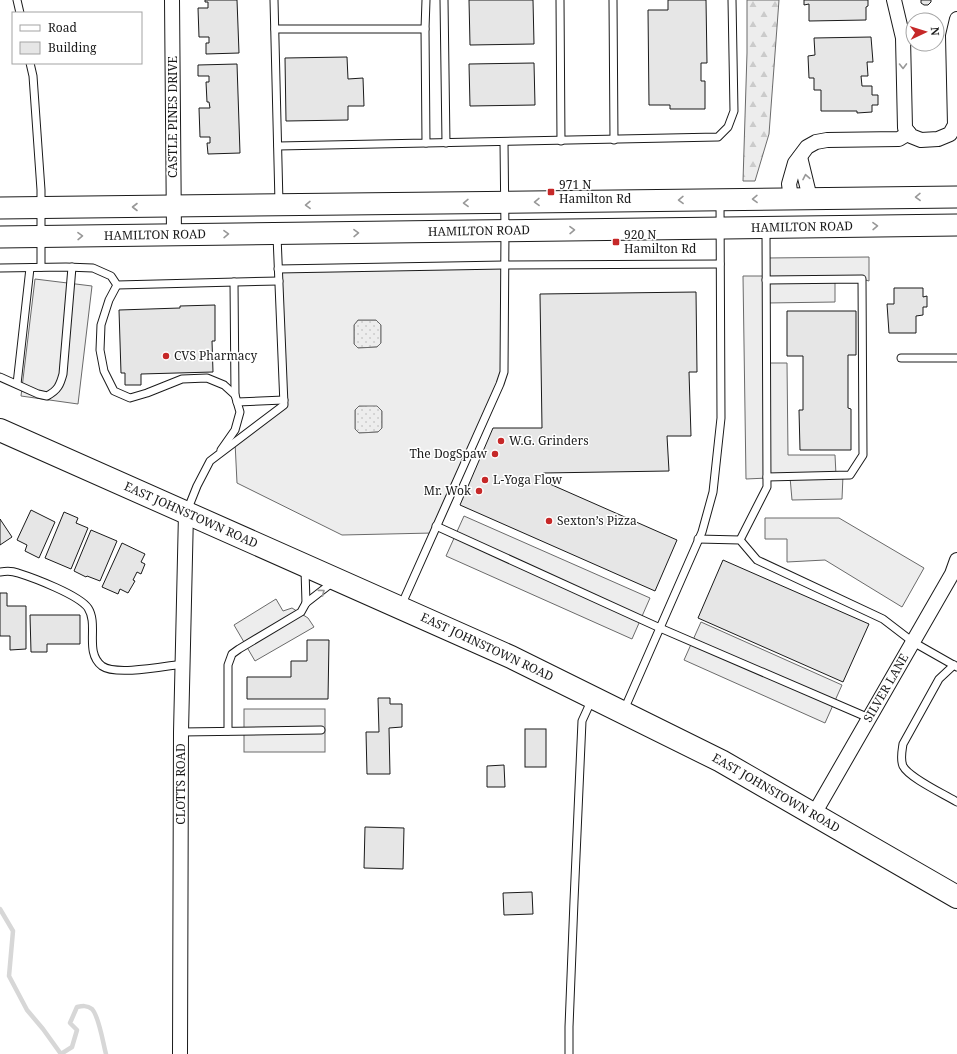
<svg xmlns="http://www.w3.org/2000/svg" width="957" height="1054" font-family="'Noto Serif',serif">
  <defs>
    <pattern id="grass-dots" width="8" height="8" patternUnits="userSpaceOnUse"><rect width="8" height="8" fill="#ededed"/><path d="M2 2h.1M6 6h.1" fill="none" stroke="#cbcbcb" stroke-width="1.8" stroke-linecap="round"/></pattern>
    <pattern id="forest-firs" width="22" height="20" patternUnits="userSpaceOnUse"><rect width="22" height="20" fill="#ededed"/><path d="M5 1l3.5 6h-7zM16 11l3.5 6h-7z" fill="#cbcbcb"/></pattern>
  </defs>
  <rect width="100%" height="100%" fill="#fff"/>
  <!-- grass -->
  <g fill="url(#grass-dots)" stroke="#6a6a6a">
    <polygon points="358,320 376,320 381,325 381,343 377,347 358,348 354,344 354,325"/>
    <polygon points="378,405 382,411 382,429 378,432 359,433 355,429 355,410 359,406"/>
  </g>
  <!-- forest -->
  <polygon fill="url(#forest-firs)" stroke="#6a6a6a" points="747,0 779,0 769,134 755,181 743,181 747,53"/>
  <!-- built -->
  <g fill="#ededed" stroke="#6a6a6a" fill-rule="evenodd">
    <polygon points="869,257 869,281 862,279 835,279 835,302 767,303 767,363 787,363 788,455 835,455 836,475 843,475 842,499 792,500 790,477 746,479 743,276 766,276 766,258"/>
    <path d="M504,265V372L433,533L342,535L237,483L235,442L284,405L278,269ZM358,320H376L381,325V343L377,347L358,348L354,344V325ZM359,406H377L382,411V428L378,432L359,433L355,429V410Z"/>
    <polygon points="35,279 92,286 78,404 21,396"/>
    <polygon points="464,516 650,598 632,639 446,556"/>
    <polygon points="765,518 839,518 924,568 902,607 825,560 787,562 787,539 765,539"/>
    <polygon points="276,599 283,611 292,608 308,618 314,627 255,661 234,625"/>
    <polygon points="701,622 842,685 825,723 684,660"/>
    <rect x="244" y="709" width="81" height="43"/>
  </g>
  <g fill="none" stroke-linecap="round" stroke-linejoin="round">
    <!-- stream -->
    <path stroke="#d7d7d7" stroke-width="4.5" d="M0,909L13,931L9,976L27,1010L43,1029L61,1054L72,1047L77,1030L70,1023L77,1007C82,1006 87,1005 92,1009C99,1016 103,1043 106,1054"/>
  </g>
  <!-- building -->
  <g fill="#e6e6e6" stroke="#1a1a1a">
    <polygon points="205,0 237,0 239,53 206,54 206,43 209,43 209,37 199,37 198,8 208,8 208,2 205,2"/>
    <polygon points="469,0 533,0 534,44 470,45"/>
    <polygon points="668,0 706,0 707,63 701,63 701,81 705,81 705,109 670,109 670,105 649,105 648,10 668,10"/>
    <polygon points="804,0 868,0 868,6 866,7 866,20 809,21 809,4 804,5"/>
    <polygon points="921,0 931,0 931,2 928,5 924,5 921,3"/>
    <polygon points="871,37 873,62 867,62 868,76 861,76 862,86 872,86 872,95 878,95 878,105 872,105 872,112 857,113 857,111 821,111 821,90 814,90 814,78 809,78 808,56 815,55 814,38"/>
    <polygon points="347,57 348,79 363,78 364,106 348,106 348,120 286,121 285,58"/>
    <polygon points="534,63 535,105 470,106 469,64"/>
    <polygon points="237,64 240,153 208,154 207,143 210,143 210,137 200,137 199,108 210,108 209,102 207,102 206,82 209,82 209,76 198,76 198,65"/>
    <polygon points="894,288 923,288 923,297 927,296 927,307 923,307 923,315 916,316 916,333 889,333 887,304 894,304"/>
    <polygon points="696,292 697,372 689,372 691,436 667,436 669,471 543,473 543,481 677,540 655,591 460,505 493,428 542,428 540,294"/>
    <polygon points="215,305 215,341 212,341 213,372 141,374 141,385 125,385 125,373 121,373 119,310 180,308 180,306"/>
    <polygon points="787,311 856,311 856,355 848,355 848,408 851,409 851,450 800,450 799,410 803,410 803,356 787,356"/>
    <polygon points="31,510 55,522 39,558 25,551 27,545 17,540"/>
    <polygon points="64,512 78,518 76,523 88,528 71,569 45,558"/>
    <polygon points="0,519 12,537 0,545"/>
    <polygon points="91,530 117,541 100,581 87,576 86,577 74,571"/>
    <polygon points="122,543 145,554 141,562 145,564 141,574 137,572 133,580 135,581 128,593 120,589 118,594 102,587"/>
    <polygon points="723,560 869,624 843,682 698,618"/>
    <polygon points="0,593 7,593 7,606 26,606 26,649 10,650 10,636 0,636"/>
    <polygon points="30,615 80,615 80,644 47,644 47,652 31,652"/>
    <polygon points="307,640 329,640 328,699 247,699 247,677 291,677 291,661 307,661"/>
    <polygon points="378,698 390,698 390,704 402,704 402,727 389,728 390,774 367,774 366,732 379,732"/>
    <rect x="525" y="729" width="21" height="38"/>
    <polygon points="504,765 505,787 487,787 487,766"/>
    <polygon points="365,827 404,828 403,869 364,868"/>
    <polygon points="532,892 533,914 504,915 503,893"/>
  </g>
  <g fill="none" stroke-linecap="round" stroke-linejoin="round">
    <defs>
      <g id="service">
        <polyline points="17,0 20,13"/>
        <polyline points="274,0 279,203"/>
        <polyline points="444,0 446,143"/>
        <polyline points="560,0 561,141"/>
        <polyline points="613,0 614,140"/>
        <polyline points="275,29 425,29 426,143 278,146"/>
        <polyline points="425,29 426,0"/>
        <polyline points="30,63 33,76 41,190 41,267"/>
        <polyline points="426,143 718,137 728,127 734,111 732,0"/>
        <polyline points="0,268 66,267 93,268 111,276 117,285 279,281"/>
        <polyline points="278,269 504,265 720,264"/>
        <polyline points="766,280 862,279 863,455 850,475 767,477"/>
        <polyline points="234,282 235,395"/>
        <polyline points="117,285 109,300 101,325 100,350 104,371 114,391 130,398 147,393 182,379 207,378 224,385 235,395 240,412 235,430 221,450"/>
        <polyline points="901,358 957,358"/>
        <path d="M0,377L38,394L47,396C58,390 60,385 63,374L72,267"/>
        <polyline points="17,384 30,268"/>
        <polyline points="237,402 284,400"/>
        <polyline points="187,511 197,486 210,461 284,405 277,236"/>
        <polyline points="436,526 660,628 869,718"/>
        <polyline points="698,539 740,540 757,560 883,619 913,642 957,667"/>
        <polyline points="740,540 767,487 766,229"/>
        <polyline points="305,570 306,603"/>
        <path d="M0,572C5,571 13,571 18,573C34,578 79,595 88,608C99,625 84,652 102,666C116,676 165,666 183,664"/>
        <polyline points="401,606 500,384 504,372 505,231 504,142"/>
        <path d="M954,665L939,679L903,744C902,751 900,759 903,766C909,778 944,794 957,802"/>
        <polyline points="624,710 702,532 713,492 721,418 720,201"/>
        <polyline points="228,731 228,665 232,654 239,649 301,612 306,603 333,582"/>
        <polyline points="181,732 321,730"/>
        <polyline points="569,1054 569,1027 574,901 582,721 592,699"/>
      </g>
      <g id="minor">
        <polyline points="172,0 174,235"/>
        <polyline points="894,0 903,38 905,128 911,136 921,140 938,139 950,134 955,125 953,36 957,19"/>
        <polyline points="800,157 810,198"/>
        <polyline points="791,198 789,184 795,163 807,147 816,142 827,140 899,139 909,133"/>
        <polyline points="814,814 952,574 957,560"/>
        <polyline points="180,1054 181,732 186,513"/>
      </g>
      <g id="primary">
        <polyline points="0,208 957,197"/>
        <polyline points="0,237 957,225"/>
      </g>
      <polyline id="trunk" points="0,430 511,657 721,761 957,897"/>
    </defs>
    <!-- service casing -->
    <use href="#service" stroke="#1a1a1a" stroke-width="9"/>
    <!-- minor casing -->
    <use href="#minor" stroke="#1a1a1a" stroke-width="16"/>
    <!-- primary casing -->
    <use href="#primary" stroke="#1a1a1a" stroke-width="23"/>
    <!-- trunk casing -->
    <use href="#trunk" stroke="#1a1a1a" stroke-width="24"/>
    <!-- service -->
    <use href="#service" stroke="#fff" stroke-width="7"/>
    <!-- minor -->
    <use href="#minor" stroke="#fff" stroke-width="14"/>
    <!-- primary -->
    <use href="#primary" stroke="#fff" stroke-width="21"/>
    <!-- trunk -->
    <use href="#trunk" stroke="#fff" stroke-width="22"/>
  </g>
  <!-- one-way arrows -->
  <defs><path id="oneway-chevron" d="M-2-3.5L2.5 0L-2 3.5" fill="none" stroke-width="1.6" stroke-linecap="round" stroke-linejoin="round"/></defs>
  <g stroke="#989898">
    <use href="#oneway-chevron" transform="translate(903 66) rotate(89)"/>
    <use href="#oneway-chevron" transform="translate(806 177) rotate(-101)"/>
    <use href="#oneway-chevron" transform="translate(918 197) rotate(179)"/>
    <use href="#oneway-chevron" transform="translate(755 199) rotate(179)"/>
    <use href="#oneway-chevron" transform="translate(681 200) rotate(179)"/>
    <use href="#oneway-chevron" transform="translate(537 202) rotate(179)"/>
    <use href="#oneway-chevron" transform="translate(466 203) rotate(179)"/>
    <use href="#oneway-chevron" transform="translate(308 205) rotate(179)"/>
    <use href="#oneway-chevron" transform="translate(135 207) rotate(180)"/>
    <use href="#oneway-chevron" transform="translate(875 226) rotate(-1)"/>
    <use href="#oneway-chevron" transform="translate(572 230) rotate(-1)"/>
    <use href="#oneway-chevron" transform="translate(356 233) rotate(-1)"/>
    <use href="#oneway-chevron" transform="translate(226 234) rotate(-1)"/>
    <use href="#oneway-chevron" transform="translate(80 236) rotate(-1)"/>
    <use href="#oneway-chevron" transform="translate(322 592) rotate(-37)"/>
  </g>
  <!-- markers -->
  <g fill="#c62828" stroke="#fff" stroke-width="1.5">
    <rect x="547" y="188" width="8" height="8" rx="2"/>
    <rect x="612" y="238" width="8" height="8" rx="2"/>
    <circle cx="166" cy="356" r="4"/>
    <circle cx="501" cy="441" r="4"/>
    <circle cx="495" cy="454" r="4"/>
    <circle cx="485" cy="480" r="4"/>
    <circle cx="479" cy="491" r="4"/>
    <circle cx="549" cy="521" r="4"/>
  </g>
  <g text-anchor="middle" stroke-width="3" stroke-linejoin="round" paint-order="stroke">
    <!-- street labels -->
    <g font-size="12" fill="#1a1a1a" stroke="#fff">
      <text transform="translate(173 117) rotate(-90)" y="4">CASTLE PINES DRIVE</text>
      <text transform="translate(802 227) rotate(-1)" y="4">HAMILTON ROAD</text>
      <text transform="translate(479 231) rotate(-1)" y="4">HAMILTON ROAD</text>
      <text transform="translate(155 235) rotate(-1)" y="4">HAMILTON ROAD</text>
      <text transform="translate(191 515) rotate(24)" y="4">EAST JOHNSTOWN ROAD</text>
      <text transform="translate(487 647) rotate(25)" y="4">EAST JOHNSTOWN ROAD</text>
      <text transform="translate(886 688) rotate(-60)" y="4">SILVER LANE</text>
      <text transform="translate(181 784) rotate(-90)" y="4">CLOTTS ROAD</text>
      <text transform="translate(776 793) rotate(30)" y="4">EAST JOHNSTOWN ROAD</text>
    </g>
    <!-- poi labels -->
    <g font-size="12" fill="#1a1a1a" stroke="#fff" text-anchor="start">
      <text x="559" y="189">971 N<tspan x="559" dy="14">Hamilton Rd</tspan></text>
      <text x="624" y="239">920 N<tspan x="624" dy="14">Hamilton Rd</tspan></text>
      <text x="174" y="360">CVS Pharmacy</text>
      <text x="509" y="445">W.G. Grinders</text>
      <text x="487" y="458" text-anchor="end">The DogSpaw</text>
      <text x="493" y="484">L-Yoga Flow</text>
      <text x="471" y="495" text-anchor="end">Mr. Wok</text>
      <text x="557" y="525">Sexton’s Pizza</text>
    </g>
  </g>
  <!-- legend -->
  <rect x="12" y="12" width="130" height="52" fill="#ffffff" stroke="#a3a3a3"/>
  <rect x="20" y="25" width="20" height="6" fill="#ffffff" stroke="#a3a3a3"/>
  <text x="48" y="32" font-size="12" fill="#1a1a1a">Road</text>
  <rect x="20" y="42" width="20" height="12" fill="#e6e6e6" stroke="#a3a3a3"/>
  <text x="48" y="52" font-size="12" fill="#1a1a1a">Building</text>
  <!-- north arrow -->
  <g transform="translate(925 32) rotate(86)"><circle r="19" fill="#ffffff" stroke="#a3a3a3"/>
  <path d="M0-3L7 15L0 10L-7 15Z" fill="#c62828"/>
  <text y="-6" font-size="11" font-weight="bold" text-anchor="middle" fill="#1a1a1a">N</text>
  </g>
</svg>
